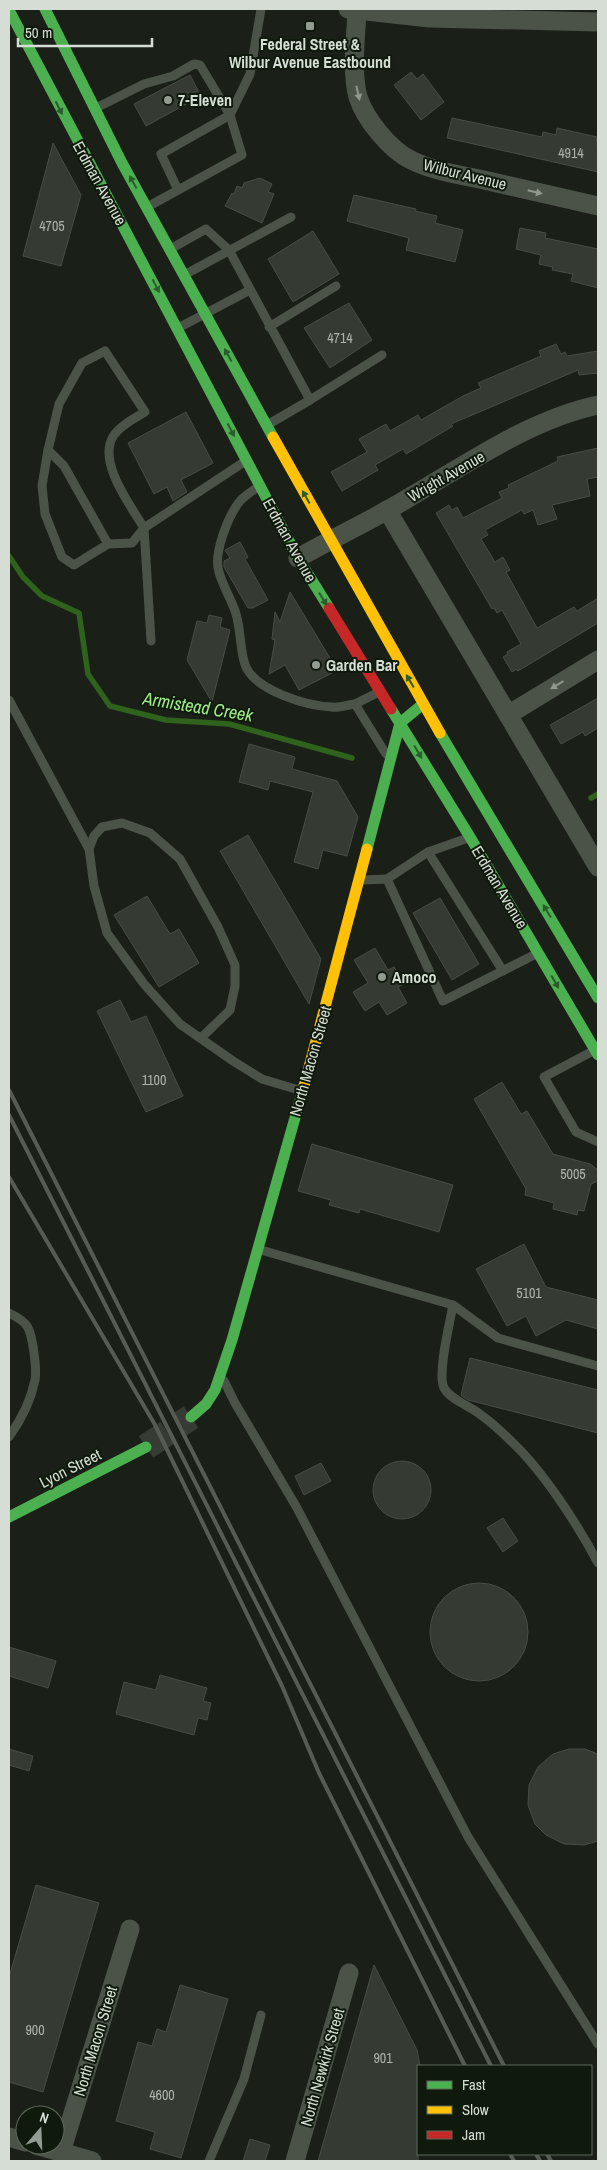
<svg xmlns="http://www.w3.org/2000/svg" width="607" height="2170" font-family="'Archivo Narrow',sans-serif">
  <rect width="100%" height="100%" fill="#1a2018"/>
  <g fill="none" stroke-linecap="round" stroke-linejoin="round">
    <!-- stream -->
    <g stroke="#2f621c" stroke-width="5.5">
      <polyline points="9,556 23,577 42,596 79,613 88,674 110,706 166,720 229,724 352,758"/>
      <polyline points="591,798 598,794"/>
    </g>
  </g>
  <!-- building -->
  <g fill="#353b33" stroke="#474c46">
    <polygon points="411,72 417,79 423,74 444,102 421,120 394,85"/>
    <polygon points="190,75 201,96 146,126 134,104"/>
    <polygon points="452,118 542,137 543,132 556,135 557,128 597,137 596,144 598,145 598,172 447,138"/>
    <polygon points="53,143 81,195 61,266 23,256"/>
    <polygon points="260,178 272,184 268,192 274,194 262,223 225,206 232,193 234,194 237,186 242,188 244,183"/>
    <polygon points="354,195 416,209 415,211 437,216 435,223 463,230 455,262 406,250 409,238 347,221"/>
    <polygon points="520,228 546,233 545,238 598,249 598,288 571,281 573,274 552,270 553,267 539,264 541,255 516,249"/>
    <polygon points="313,231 339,274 293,302 268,259"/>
    <polygon points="349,303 372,340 330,368 304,328"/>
    <polygon points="556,344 561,354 565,352 567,356 598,351 598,373 579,375 578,370 451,424 453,426 406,454 403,449 375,465 378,470 342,491 331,472 367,452 359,439 386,424 390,431 418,415 421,420 463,396 481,388 478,383 541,356 539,351"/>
    <polygon points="186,412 213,463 181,480 187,492 173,501 167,487 154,494 128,443"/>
    <polygon points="598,448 598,477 587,479 590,496 552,505 557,519 538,525 533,510 524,514 522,510 485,530 488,535 481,539 495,562 503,557 510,570 506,572 537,628 574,607 577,611 598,598 598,623 518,671 517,669 512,672 503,657 508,654 507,652 521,644 502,610 497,613 494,608 492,609 436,513 449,505 452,510 457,507 463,518 502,498 499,492 509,488 508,485 558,461 557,457"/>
    <polygon points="240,542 248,557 245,559 268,600 253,608 248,608 224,567 224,561 230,558 225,550"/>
    <polygon points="290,592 336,668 331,671 332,673 299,690 285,665 269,674 275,640 272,639 275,612 280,622"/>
    <polygon points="209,615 222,618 220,627 230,630 212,702 187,660 197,621 207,623"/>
    <polygon points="598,698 598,728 585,736 583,732 561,744 550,725"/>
    <polygon points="249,744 295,757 292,769 337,781 358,817 347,856 323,850 318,869 294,862 313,792 270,781 268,790 239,782"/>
    <polygon points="248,835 321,959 309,1004 220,851"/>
    <polygon points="147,896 170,934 179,929 199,963 159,987 114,915"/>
    <polygon points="440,898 479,964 452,980 413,913"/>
    <polygon points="375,948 388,970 394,967 404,984 398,987 407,1003 387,1015 379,1002 365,1011 353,992 368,983 354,960"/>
    <polygon points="120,1000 131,1022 146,1016 183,1096 146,1112 97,1011"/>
    <polygon points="502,1082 521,1114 527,1111 553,1154 590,1164 598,1170 598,1181 591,1184 584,1211 578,1210 577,1215 553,1209 554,1203 525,1195 526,1189 474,1099"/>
    <polygon points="312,1144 453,1185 439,1232 360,1209 359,1213 329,1205 331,1200 298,1191"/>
    <polygon points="524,1244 546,1287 598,1300 598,1329 566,1320 536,1336 526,1316 507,1326 476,1269"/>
    <polygon points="470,1358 598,1390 598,1433 468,1400 462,1396 461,1395"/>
    <circle cx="402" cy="1490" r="29"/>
    <polygon points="321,1463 331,1481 304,1495 295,1476"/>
    <polygon points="503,1518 518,1541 503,1552 487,1528"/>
    <circle cx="479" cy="1632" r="49"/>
    <polygon points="9,1647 56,1661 48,1688 9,1676"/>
    <polygon points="160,1675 207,1688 203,1701 211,1703 207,1720 198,1718 194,1735 116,1714 124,1682 156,1690"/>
    <polygon points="9,1749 33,1756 29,1771 9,1765"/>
    <polygon points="569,1749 585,1749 598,1754 598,1841 584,1845 564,1844 546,1835 535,1824 528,1805 529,1785 538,1767 553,1754"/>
    <polygon points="36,1885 99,1903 43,2092 9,2082 9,1977"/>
    <polygon points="374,1965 417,2050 420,2066 418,2161 318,2161"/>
    <polygon points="180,1985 228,1999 181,2158 150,2149 155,2132 116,2121 138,2042 152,2046 157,2029 166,2032"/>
    <polygon points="250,2139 270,2145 265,2161 243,2161"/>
  </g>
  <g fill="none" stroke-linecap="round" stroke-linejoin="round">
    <!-- secondary-tunnel -->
    <polyline stroke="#363c34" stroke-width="26" stroke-dasharray="26 13" stroke-linecap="butt" points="146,1447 191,1417"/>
    <!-- lane -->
    <g stroke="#4b5349" stroke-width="9">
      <polyline points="98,107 144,84 173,76 194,64 200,65 230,115 161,154 178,190"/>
      <polyline points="149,206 242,155 230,115 250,74 261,9"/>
      <polyline points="172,248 206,229 229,250 310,400 382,355"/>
      <polyline points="186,274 291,217"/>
      <polyline points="180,327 250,290"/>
      <polyline points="269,327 336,286"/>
      <polyline points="269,424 310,400"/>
      <polyline points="48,450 42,486 45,514 62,557 74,565 108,544"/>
      <path d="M258,487C252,491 245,496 240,501C228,516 213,554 219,572C223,587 232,600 236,614C241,629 240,655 246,667C257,691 307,706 332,707C339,708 347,705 355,704"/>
      <path d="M144,528L132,543L108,544L64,466L48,450L59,404L82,363L105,351L145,412C135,418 121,425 114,435C96,461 131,506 144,528L244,462"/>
      <polyline points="144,528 151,641"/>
      <polyline points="377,693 355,704 386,754"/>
      <polyline points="9,700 89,849"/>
      <polyline points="468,838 428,852 503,971"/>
      <polyline points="387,879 428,852"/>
      <polyline points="361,880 387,879 443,1001 536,954"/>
      <polyline points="202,1037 230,1010 235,986 235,965 218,927 180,859 150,833 122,823 102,827 94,836 89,849 94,886 107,933 144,984 180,1024 233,1061 262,1079 302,1091"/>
      <polyline points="593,1051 544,1077 576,1132 598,1142"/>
      <polyline points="261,1250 453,1305 498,1338 598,1366"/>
      <path d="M453,1305C450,1322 437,1374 444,1388C450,1399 467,1405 477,1412C490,1421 501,1431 512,1442C543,1471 578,1525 598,1563"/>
      <path d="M9,1313C15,1316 23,1320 27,1326C33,1335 37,1370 35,1380C31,1400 21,1420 9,1437"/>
      <polyline points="224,1381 235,1403 297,1508 468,1837 598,2044"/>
      <polyline points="209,2161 244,2079 261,2015"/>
    </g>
    <!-- street -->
    <g stroke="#4b5349" stroke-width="19">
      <polyline points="348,9 430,18 598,22"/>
      <path d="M357,10C356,38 351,70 358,97C365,119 390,150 411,160C433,171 460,175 484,180C522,189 560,197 598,206"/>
      <polyline points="387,510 598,867"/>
      <path d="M298,558C333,538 370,521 405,500C466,465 528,420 598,405"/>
      <polyline points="508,715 598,660"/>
      <polyline points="9,2137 25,2142"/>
      <polyline points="36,2145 92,2161"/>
      <polyline points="61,2152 130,1929"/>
      <polyline points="295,2161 349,1973"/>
    </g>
    <!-- fast -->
    <g stroke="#4caf50" stroke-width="11">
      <polyline points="45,9 122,163 273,437"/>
      <polyline points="9,10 298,558 329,608"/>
      <polyline points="391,709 470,837 598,1055"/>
      <polyline points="440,733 598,998"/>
      <polyline points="367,849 400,723 423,704"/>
      <polyline points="191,1417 206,1404 215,1390 232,1340 304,1086"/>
      <polyline points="9,1517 146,1447"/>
    </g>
    <!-- slow -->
    <g stroke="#ffc107" stroke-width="11">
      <polyline points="273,437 440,733"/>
      <polyline points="304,1086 367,849"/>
    </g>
    <!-- jam -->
    <polyline stroke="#c62828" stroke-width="11" points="329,608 391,709"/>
    <!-- rail -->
    <g stroke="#565c53" stroke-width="4">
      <polyline points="9,1090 504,2066"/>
      <polyline points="9,1115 491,2066"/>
      <polyline points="9,1177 154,1423 282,1686 319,1773 465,2066"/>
      <polyline points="510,2154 514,2161"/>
      <polyline points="536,2154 540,2161"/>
      <polyline points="547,2154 551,2161"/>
    </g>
  </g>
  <!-- one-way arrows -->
  <defs><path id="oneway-solid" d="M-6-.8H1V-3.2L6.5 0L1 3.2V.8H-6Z" transform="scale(1.25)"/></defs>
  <g fill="#90988e">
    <use href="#oneway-solid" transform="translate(358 93) rotate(77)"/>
    <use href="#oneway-solid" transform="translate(535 192) rotate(13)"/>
    <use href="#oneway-solid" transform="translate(557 685) rotate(149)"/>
  </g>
  <g fill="#2a5d2b">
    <use href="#oneway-solid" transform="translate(59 108) rotate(63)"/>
    <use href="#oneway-solid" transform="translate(133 182) rotate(-119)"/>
    <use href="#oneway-solid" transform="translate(156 286) rotate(63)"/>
    <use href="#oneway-solid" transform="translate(228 355) rotate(-119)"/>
    <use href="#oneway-solid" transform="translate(231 430) rotate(62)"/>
    <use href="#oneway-solid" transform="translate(306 497) rotate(-119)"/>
    <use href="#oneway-solid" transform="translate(323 599) rotate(58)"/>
    <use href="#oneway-solid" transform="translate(410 681) rotate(-120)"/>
    <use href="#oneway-solid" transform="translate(418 752) rotate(59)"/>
    <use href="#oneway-solid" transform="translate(547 911) rotate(-121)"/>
    <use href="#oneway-solid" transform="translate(555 982) rotate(60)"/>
  </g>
  <!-- markers -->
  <g fill="#949b92" stroke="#0f1a0c" stroke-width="2">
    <rect x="305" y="21" width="10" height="10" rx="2.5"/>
    <circle cx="168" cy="100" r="5"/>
    <circle cx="316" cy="665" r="5"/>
    <circle cx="382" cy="977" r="5"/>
  </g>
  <g text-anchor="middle" stroke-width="4" stroke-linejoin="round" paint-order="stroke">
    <!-- number labels -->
    <g font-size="14" fill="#aeb4ac">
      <text x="571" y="158">4914</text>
      <text x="52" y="231">4705</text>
      <text x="340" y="343">4714</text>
      <text x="154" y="1085">1100</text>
      <text x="573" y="1179">5005</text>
      <text x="529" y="1298">5101</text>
      <text x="35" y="2035">900</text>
      <text x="383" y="2063">901</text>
      <text x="162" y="2100">4600</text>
    </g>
    <!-- poi labels -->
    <g font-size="16" font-weight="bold" fill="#d6ddd4" stroke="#0f1a0c" text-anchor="start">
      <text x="310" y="50" text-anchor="middle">Federal Street &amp;<tspan x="310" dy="18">Wilbur Avenue Eastbound</tspan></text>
      <text x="178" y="106">7-Eleven</text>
      <text x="326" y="671">Garden Bar</text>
      <text x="392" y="983">Amoco</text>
    </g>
    <!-- street labels -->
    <g font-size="16" fill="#d6ddd4" stroke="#0f1a0c">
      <text transform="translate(465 174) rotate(14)" y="6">Wilbur Avenue</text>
      <text transform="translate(100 183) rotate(61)" y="6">Erdman Avenue</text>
      <text transform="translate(446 476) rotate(-30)" y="6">Wright Avenue</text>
      <text transform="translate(290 540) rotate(61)" y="6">Erdman Avenue</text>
      <text transform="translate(500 887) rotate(59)" y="6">Erdman Avenue</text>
      <text transform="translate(310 1061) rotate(-74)" y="6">North Macon Street</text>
      <text transform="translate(70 1468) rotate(-27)" y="6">Lyon Street</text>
      <text transform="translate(95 2041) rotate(-73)" y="6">North Macon Street</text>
      <text transform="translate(322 2067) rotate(-74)" y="6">North Newkirk Street</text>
    </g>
    <!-- water labels -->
    <g font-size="18" font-style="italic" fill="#a0ec88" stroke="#0f1a0c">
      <text transform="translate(198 707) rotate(9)" y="6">Armistead Creek</text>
    </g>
  </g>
  <!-- border -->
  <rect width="607" height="2170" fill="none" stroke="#d6ddd4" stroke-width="20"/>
  <!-- legend -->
  <rect x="417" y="2065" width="175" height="90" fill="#0f1a0c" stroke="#5f685c"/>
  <rect x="427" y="2081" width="25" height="8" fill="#4caf50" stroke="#5f685c"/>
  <text x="462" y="2090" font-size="15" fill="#d6ddd4">Fast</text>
  <rect x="427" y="2106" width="25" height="8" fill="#ffc107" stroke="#5f685c"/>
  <text x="462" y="2115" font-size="15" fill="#d6ddd4">Slow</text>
  <rect x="427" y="2131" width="25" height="8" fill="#c62828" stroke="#5f685c"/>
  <text x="462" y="2140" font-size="15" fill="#d6ddd4">Jam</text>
  <!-- north arrow -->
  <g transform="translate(40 2130) rotate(19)"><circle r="24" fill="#0f1a0c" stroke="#5f685c"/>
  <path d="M0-4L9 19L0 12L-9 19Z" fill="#949b92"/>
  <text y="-8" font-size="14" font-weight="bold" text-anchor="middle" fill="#d6ddd4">N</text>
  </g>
  <!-- scale -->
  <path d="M18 38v8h134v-8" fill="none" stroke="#d6ddd4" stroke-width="2.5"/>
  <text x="25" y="38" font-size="15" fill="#d6ddd4" stroke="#0f1a0c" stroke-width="4" paint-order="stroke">50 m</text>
</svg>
